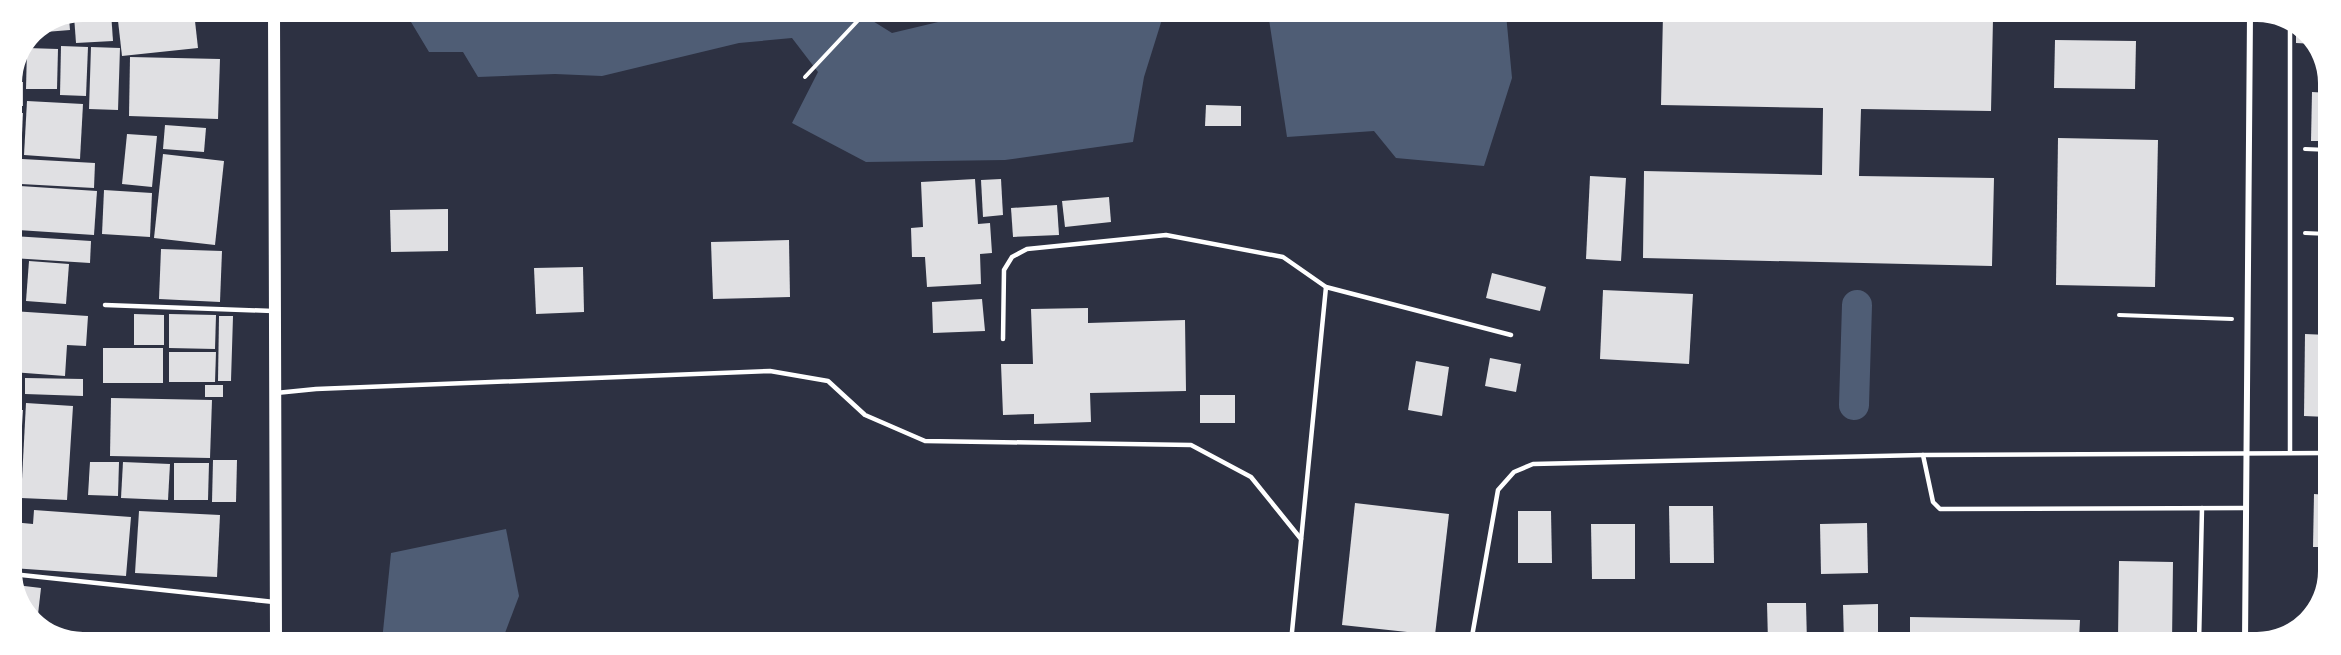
<svg xmlns="http://www.w3.org/2000/svg" width="2341" height="655" font-family="'Fira Sans',sans-serif">
  <rect width="100%" height="100%" fill="#2d3142"/>
  <!-- water -->
  <g fill="#4f5d75">
    <polygon points="405,12 860,13 892,33 976,13 1164,13 1144,77 1133,142 1005,160 866,162 792,123 818,72 792,38 739,43 602,76 555,74 478,77 463,52 429,52"/>
    <polygon points="1268,13 1506,14 1512,78 1484,166 1396,158 1374,131 1287,137"/>
    <polygon points="506,529 519,596 502,641 382,641 391,553"/>
  </g>
  <g fill="none" stroke-linecap="round" stroke-linejoin="round">
    <!-- canal -->
    <polyline stroke="#4f5d75" stroke-width="30" points="1854,405 1857,305"/>
  </g>
  <!-- building -->
  <g fill="#e0e0e3">
    <polygon points="84,12 111,12 113,41 76,43 74,16"/>
    <polygon points="117,12 194,12 198,48 122,56"/>
    <polygon points="1663,14 1993,19 1991,111 1861,109 1859,176 1994,178 1992,266 1643,258 1644,171 1822,175 1823,108 1661,105"/>
    <polygon points="69,18 70,30 33,33"/>
    <polygon points="2296,27 2311,37 2315,44 2296,43"/>
    <polygon points="2055,40 2136,41 2135,89 2054,88"/>
    <polygon points="61,46 88,47 86,96 60,95"/>
    <polygon points="91,47 120,48 118,110 89,109"/>
    <polygon points="27,48 58,49 57,89 26,89"/>
    <polygon points="23,57 22,79 14,79 20,64"/>
    <polygon points="130,57 220,59 218,119 129,116"/>
    <rect x="12" y="82" width="11" height="24"/>
    <polygon points="2312,92 2329,93 2329,141 2311,141"/>
    <polygon points="27,101 83,104 80,159 24,155"/>
    <polygon points="1206,105 1241,106 1241,126 1205,126"/>
    <polygon points="12,113 23,113 22,135 12,134"/>
    <polygon points="165,125 206,128 204,152 163,149"/>
    <polygon points="127,134 157,136 152,187 122,184"/>
    <polygon points="2058,138 2158,140 2155,287 2056,285"/>
    <polygon points="163,154 224,161 215,245 154,238"/>
    <polygon points="22,159 95,163 94,188 21,184"/>
    <polygon points="1590,176 1626,178 1621,261 1586,259"/>
    <polygon points="975,179 978,224 990,223 992,253 980,254 981,284 927,287 925,257 912,257 911,228 923,227 921,182"/>
    <polygon points="1001,179 1003,215 983,217 981,180"/>
    <polygon points="20,186 97,191 94,235 18,230"/>
    <polygon points="104,190 152,193 150,237 102,234"/>
    <polygon points="1109,197 1111,222 1065,227 1062,201"/>
    <polygon points="1057,205 1059,235 1013,237 1011,208"/>
    <polygon points="448,209 448,251 391,252 390,210"/>
    <polygon points="13,236 91,241 90,263 12,258"/>
    <polygon points="789,240 790,297 713,299 711,242"/>
    <polygon points="161,249 222,251 220,302 159,299"/>
    <polygon points="29,261 69,264 66,304 26,301"/>
    <polygon points="583,267 584,312 536,314 534,268"/>
    <polygon points="1492,273 1546,287 1540,311 1486,298"/>
    <polygon points="1603,290 1693,294 1689,364 1600,359"/>
    <polygon points="982,299 985,331 933,333 932,302"/>
    <polygon points="1088,308 1088,323 1185,320 1186,391 1090,393 1091,422 1034,424 1034,414 1003,415 1001,364 1033,364 1031,309"/>
    <polygon points="12,311 88,316 86,346 67,345 65,376 12,372"/>
    <polygon points="134,314 164,315 164,345 134,345"/>
    <polygon points="169,314 216,315 215,349 169,348"/>
    <polygon points="219,316 233,316 231,381 218,381"/>
    <polygon points="2305,334 2328,335 2327,417 2304,416"/>
    <rect x="103" y="348" width="60" height="35"/>
    <polygon points="169,352 216,352 215,382 169,382"/>
    <polygon points="1490,358 1521,364 1516,392 1485,386"/>
    <polygon points="1416,361 1449,367 1442,416 1408,410"/>
    <polygon points="25,378 83,379 83,396 25,394"/>
    <rect x="205" y="385" width="18" height="12"/>
    <rect x="1200" y="395" width="35" height="28"/>
    <polygon points="111,398 212,400 210,458 110,456"/>
    <polygon points="26,403 73,406 67,500 21,498"/>
    <polygon points="12,410 23,410 16,520 12,520"/>
    <polygon points="213,460 237,460 236,502 212,502"/>
    <polygon points="90,462 119,462 118,496 88,495"/>
    <polygon points="123,462 170,464 168,500 121,498"/>
    <polygon points="174,463 209,463 208,500 174,500"/>
    <polygon points="2314,494 2327,495 2327,547 2313,547"/>
    <polygon points="1355,503 1449,514 1435,635 1342,625"/>
    <polygon points="1669,506 1713,506 1714,563 1670,563"/>
    <polygon points="34,510 131,517 126,576 12,568 12,522 33,524"/>
    <polygon points="139,511 220,515 217,577 135,573"/>
    <polygon points="1518,511 1551,511 1552,563 1518,563"/>
    <polygon points="1867,523 1868,573 1821,574 1820,524"/>
    <polygon points="1591,524 1635,524 1635,579 1592,579"/>
    <polygon points="2324,560 2327,560 2327,590 2322,596"/>
    <polygon points="2119,561 2173,562 2172,643 1910,643 1910,617 2080,620 2079,639 2118,640"/>
    <polygon points="16,585 41,588 37,623 30,618"/>
    <polygon points="1767,603 1806,603 1807,643 1768,642"/>
    <polygon points="1878,604 1878,643 1844,643 1843,605"/>
  </g>
  <g fill="none" stroke-linecap="round" stroke-linejoin="round">
    <!-- path -->
    <g stroke="#fff" stroke-width="4">
      <polyline points="805,77 865,13"/>
      <polyline points="2305,149 2329,150"/>
      <polyline points="2305,233 2328,234"/>
      <polyline points="2119,315 2232,319"/>
    </g>
    <!-- service -->
    <g stroke="#fff" stroke-width="4.5">
      <polyline points="105,305 273,311"/>
      <polyline points="1003,339 1004,270 1012,257 1027,249 1166,235 1283,257 1326,287 1511,335"/>
      <polyline points="276,393 316,389 770,371 828,381 865,415 925,441 1191,445 1251,477 1301,539"/>
      <polyline points="2290,452 2290,24"/>
      <polyline points="1923,455 1933,502 1940,509 2246,508"/>
      <polyline points="12,574 274,602"/>
      <polyline points="1291,642 1326,287"/>
      <polyline points="1471,642 1498,490 1514,472 1533,464 1923,455 2327,453"/>
      <polyline points="2199,643 2202,508"/>
    </g>
    <!-- minor -->
    <polyline stroke="#fff" stroke-width="6" points="2245,643 2250,14"/>
    <!-- secondary -->
    <polyline stroke="#fff" stroke-width="12" points="274,12 276,641"/>
  </g>
  <!-- crop -->
  <path d="M0 0H2341V655H0ZM83 22H2257A61 61 0 0 1 2318 83V571A61 61 0 0 1 2257 632H83A61 61 0 0 1 22 571V83A61 61 0 0 1 83 22Z" fill="#fff" fill-rule="evenodd"/>
</svg>
